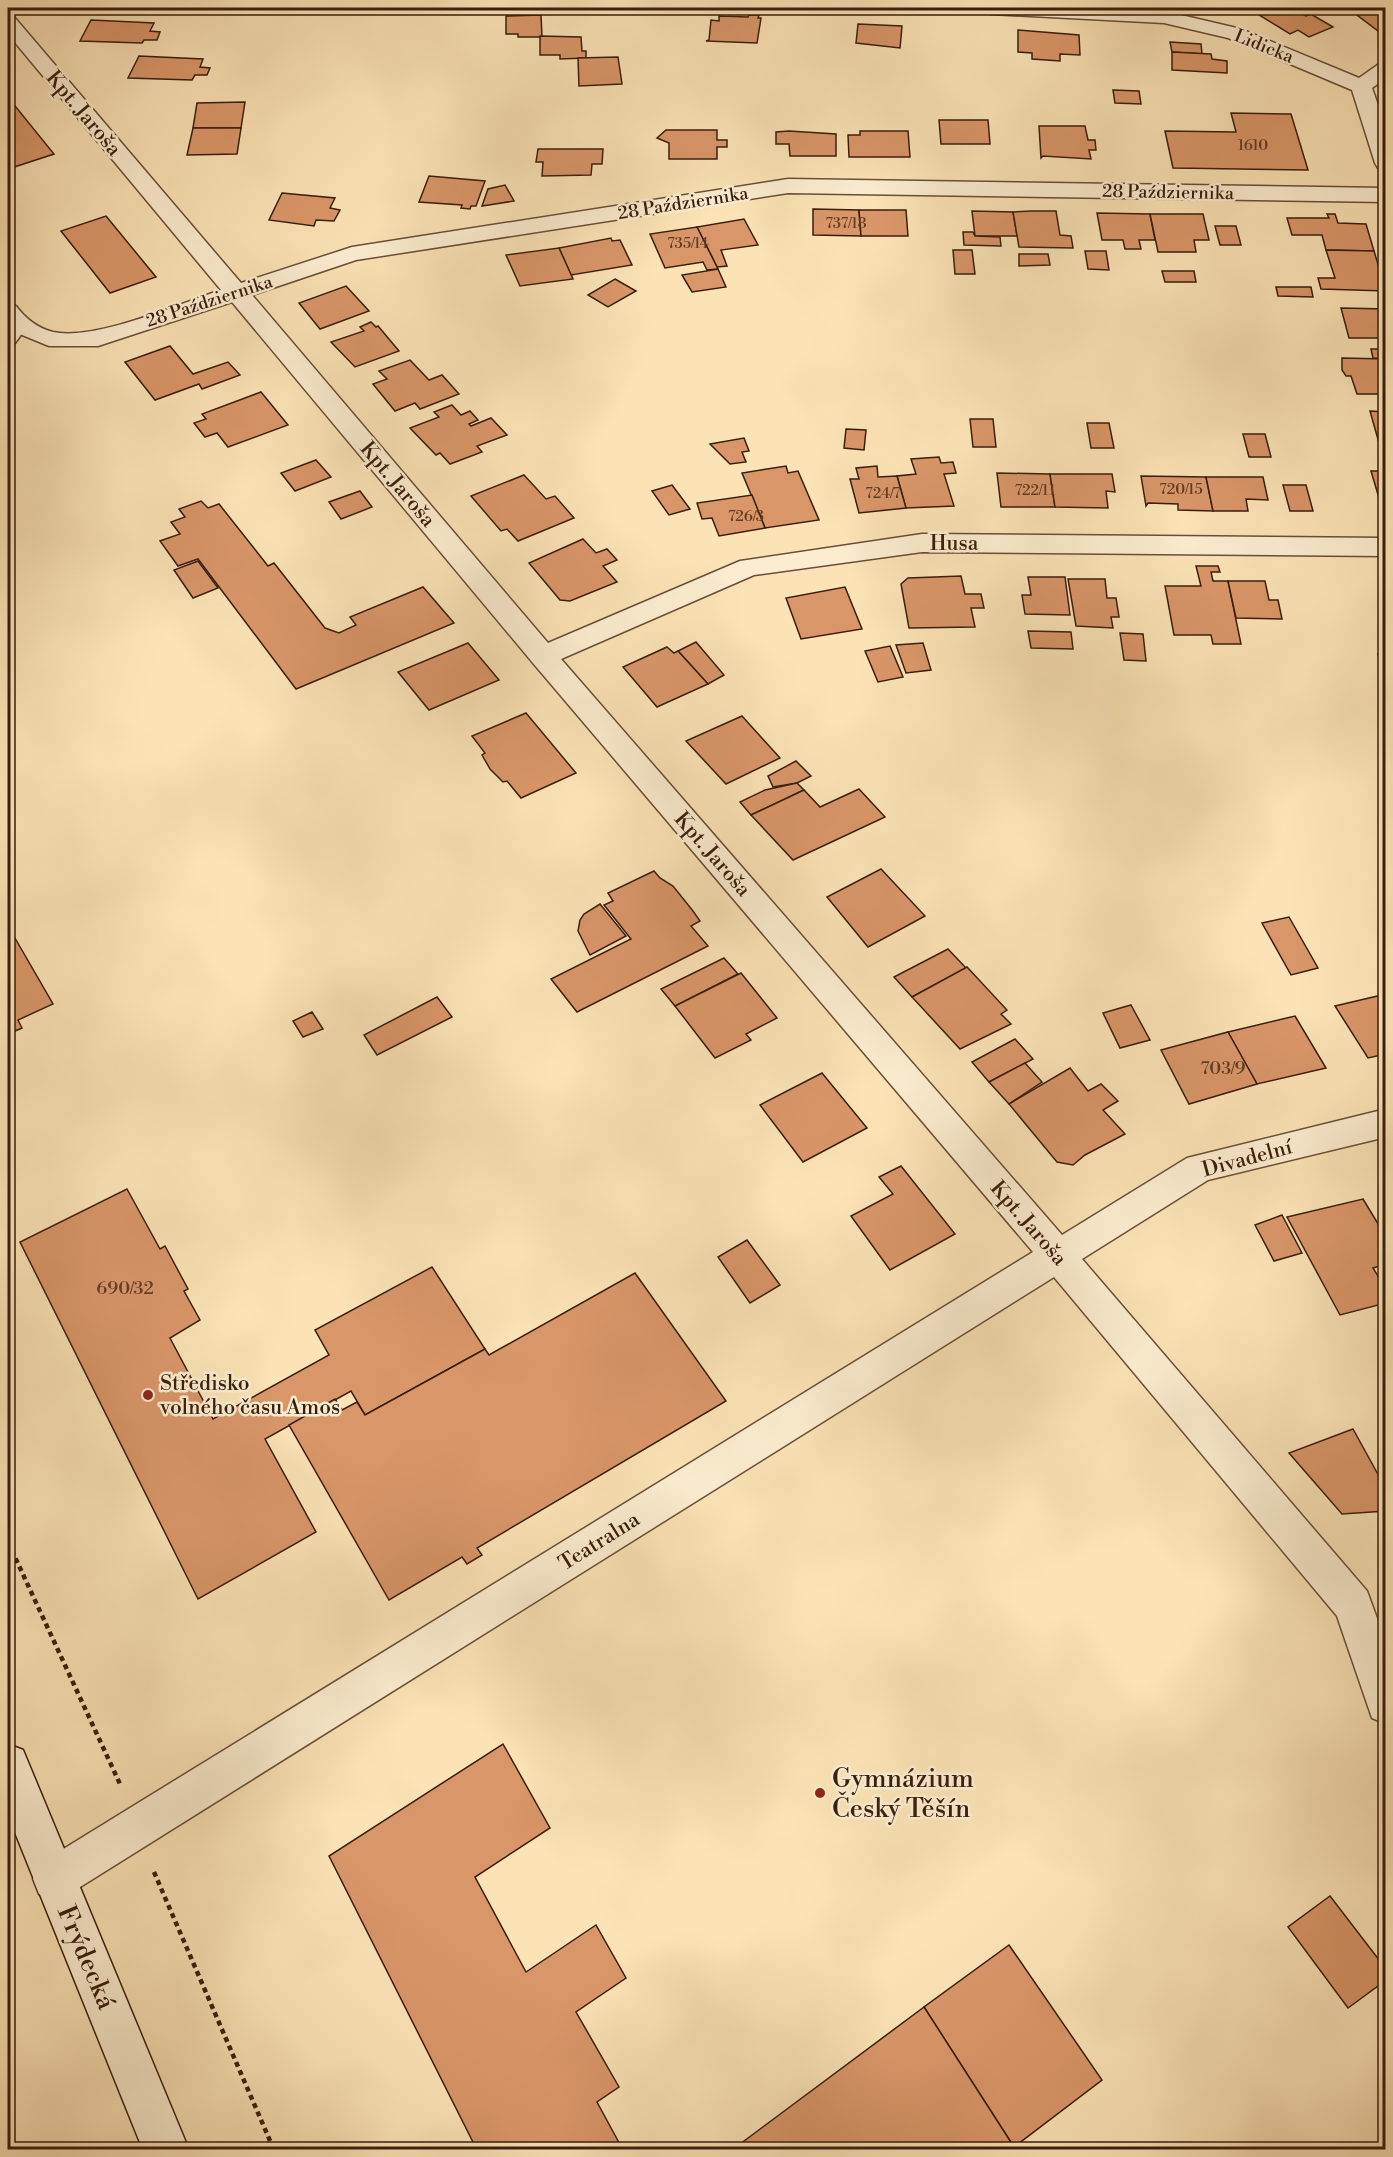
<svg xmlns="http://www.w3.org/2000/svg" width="1393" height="2157" font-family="'Libre Bodoni',serif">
  <rect width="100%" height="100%" fill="#fbe3b6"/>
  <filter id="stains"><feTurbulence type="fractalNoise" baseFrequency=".00333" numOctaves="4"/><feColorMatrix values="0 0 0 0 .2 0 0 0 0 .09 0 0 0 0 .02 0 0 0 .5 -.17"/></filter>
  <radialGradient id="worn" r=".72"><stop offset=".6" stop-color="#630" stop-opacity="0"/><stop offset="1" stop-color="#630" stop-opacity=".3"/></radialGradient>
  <!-- building -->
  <g fill="#d99669" stroke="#391d0d" stroke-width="1.5">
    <polygon points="1279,8 1291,8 1306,16 1311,14 1333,27 1309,37 1298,30 1290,34 1259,15"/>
    <polygon points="1386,8 1386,37 1357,15"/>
    <polygon points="541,15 542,37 518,37 518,34 506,34 506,16"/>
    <polygon points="749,15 759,15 758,18 761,18 757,43 706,41 709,40 711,20 719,21 719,16 748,17"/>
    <polygon points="91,20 154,23 150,31 160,32 157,40 144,40 142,43 80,41"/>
    <polygon points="858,24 902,26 900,48 856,43"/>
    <polygon points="1018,30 1079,35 1080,55 1060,54 1060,61 1032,59 1032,53 1018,52"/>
    <polygon points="540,36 581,37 582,51 586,51 586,58 560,59 560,55 540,55"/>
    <polygon points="1170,42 1201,44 1202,54 1172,52"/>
    <polygon points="1172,52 1211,54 1212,59 1227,61 1227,73 1172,70"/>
    <polygon points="139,56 203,59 200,67 210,68 207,75 195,75 192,80 128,78"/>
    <polygon points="618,57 622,84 579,86 578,58"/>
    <polygon points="1113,90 1139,91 1141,104 1115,103"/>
    <polygon points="11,101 54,154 11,168 8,164 8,102"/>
    <polygon points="245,102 241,128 193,128 197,103"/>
    <polygon points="1231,113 1291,114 1308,170 1173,168 1165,131 1236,132"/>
    <polygon points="939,120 988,120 990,144 941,144"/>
    <polygon points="1039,126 1085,126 1088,140 1095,140 1096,150 1089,150 1091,159 1043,156 1041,158"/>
    <polygon points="193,128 241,128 237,154 187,155"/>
    <polygon points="666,130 717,130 717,140 727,140 727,147 717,147 717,159 669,159 669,143 657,138"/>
    <polygon points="789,131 836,134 836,156 790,156 789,144 776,144 776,132"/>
    <polygon points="860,131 908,131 910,157 849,157 848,135 860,135"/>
    <polygon points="538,149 603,149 602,164 592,164 591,175 542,176 543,162 536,162"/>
    <polygon points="429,176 485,181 476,206 471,206 470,209 461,208 462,205 419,202"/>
    <polygon points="505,185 514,201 482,206 488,189"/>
    <polygon points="282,193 335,198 330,208 340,210 334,221 316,220 314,226 269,220"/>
    <polygon points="813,209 859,210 861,236 813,235"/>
    <polygon points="859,210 906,210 908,236 861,236"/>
    <polygon points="972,211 1013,212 1017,236 975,236"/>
    <polygon points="1031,211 1056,211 1060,235 1071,236 1073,248 1019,247 1013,212"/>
    <polygon points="1097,213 1150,214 1155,240 1139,240 1141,249 1125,249 1123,240 1102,240"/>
    <polygon points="1150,214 1203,214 1209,240 1194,240 1196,252 1158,252"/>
    <polygon points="1327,214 1335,214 1338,223 1366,224 1374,251 1326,250 1322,235 1292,235 1287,218 1329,218"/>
    <polygon points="106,216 156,277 110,293 61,231"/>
    <polygon points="744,219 758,245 721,250 727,266 717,267 697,227"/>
    <polygon points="1215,226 1236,226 1241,245 1220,245"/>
    <polygon points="697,227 718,269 707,270 703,262 665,268 650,234"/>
    <polygon points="963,232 973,232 975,236 1000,237 1001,246 964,245"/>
    <polygon points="611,238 612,241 620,240 632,265 571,275 559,248"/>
    <polygon points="559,248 573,279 520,286 506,255"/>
    <polygon points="953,250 972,250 975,274 955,274"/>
    <polygon points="1326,250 1374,251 1386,291 1321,289 1318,278 1335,278"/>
    <polygon points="1085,251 1106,251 1109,270 1088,269"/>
    <polygon points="1019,254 1048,254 1050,265 1019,266"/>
    <polygon points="718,269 726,287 692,292 682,275"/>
    <polygon points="1162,271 1194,271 1196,282 1165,282"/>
    <polygon points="615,279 636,291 608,307 588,295"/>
    <polygon points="346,286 369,311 320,329 299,303"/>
    <polygon points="1276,287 1311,287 1313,297 1278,296"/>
    <polygon points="1341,308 1386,309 1386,338 1349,338"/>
    <polygon points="371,322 376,327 378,326 399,351 355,367 331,342 364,331 360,327"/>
    <polygon points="170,346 193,374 228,362 240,375 202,389 199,384 155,400 125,362"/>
    <polygon points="1371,349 1386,349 1386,359 1373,358"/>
    <polygon points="1342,358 1386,359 1386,394 1357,394 1351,376 1346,376 1342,370"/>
    <polygon points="410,360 429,380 442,375 459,394 420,409 415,403 395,411 373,384 387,379 379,371"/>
    <polygon points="261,392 288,425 228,447 217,433 205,437 194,423 206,419 202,414"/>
    <polygon points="452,405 461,415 470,411 478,420 469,424 471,426 491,418 507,435 477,446 482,452 450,464 440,453 436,455 410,428 439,417 434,412"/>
    <polygon points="1370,411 1386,412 1386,445 1379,443"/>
    <polygon points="970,419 993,419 996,447 973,447"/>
    <polygon points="1087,423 1109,423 1114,448 1091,448"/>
    <polygon points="846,429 866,430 864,450 844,448"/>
    <polygon points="1243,434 1265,434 1271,457 1249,457"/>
    <polygon points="744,438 749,451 742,452 746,462 730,464 710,444"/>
    <polygon points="939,457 941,463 953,462 956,473 944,474 954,506 906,508 897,476 916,474 911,459"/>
    <polygon points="316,460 331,477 295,491 281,473"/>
    <polygon points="786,466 788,473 798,471 819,520 765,528 742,473"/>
    <polygon points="877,466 878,477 897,476 906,508 859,513 850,479 859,479 856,468"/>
    <polygon points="1371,471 1386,471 1386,510 1383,510 1379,498"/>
    <polygon points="997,473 1050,474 1055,507 1001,507"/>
    <polygon points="1050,474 1112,474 1115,492 1106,491 1108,508 1055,507"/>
    <polygon points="524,475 546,499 555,496 574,518 518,541 507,529 501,531 471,496"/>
    <polygon points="1141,476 1206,477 1213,511 1178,510 1178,504 1148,503 1146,506"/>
    <polygon points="1206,477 1263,477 1268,500 1246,499 1248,511 1213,511"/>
    <polygon points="672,485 690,509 669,515 652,491"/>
    <polygon points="1283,485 1306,485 1313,511 1290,511"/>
    <polygon points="360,491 372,507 341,519 329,502"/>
    <polygon points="752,495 765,528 719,536 712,518 702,519 697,503"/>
    <polygon points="201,501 208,508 219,504 268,566 274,563 325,628 339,633 356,625 350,617 423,587 454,623 296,689 198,559 178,566 160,541 180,534 171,522 185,517 179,509"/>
    <polygon points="583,539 596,553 607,549 617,560 603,566 617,582 570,601 560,600 529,563"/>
    <polygon points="198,561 218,588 193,598 174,570"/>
    <polygon points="1196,566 1218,566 1220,572 1211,572 1213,581 1228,581 1241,644 1213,644 1211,635 1174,635 1165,586 1201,586"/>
    <polygon points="961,576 965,594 981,594 984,608 971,608 975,627 909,628 901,584 908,578"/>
    <polygon points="1028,577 1065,577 1070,615 1025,614 1022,595 1031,595"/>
    <polygon points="1068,579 1105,579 1107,598 1116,598 1119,617 1111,617 1113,628 1076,626"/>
    <polygon points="1228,581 1265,581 1269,600 1278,600 1282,619 1236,618"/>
    <polygon points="845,587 862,629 801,639 786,598"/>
    <polygon points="1028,631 1071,632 1073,649 1031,648"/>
    <polygon points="1120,633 1143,634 1146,661 1124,660"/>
    <polygon points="696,642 724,675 708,684 678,651"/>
    <polygon points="468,643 499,680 429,710 398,672"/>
    <polygon points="923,643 931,670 906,673 896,645"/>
    <polygon points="890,646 903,677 878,682 865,651"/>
    <polygon points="667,647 674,653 678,651 708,684 657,707 623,667"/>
    <polygon points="1378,654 1386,654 1386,682 1385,682"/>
    <polygon points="526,713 576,773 521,798 507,781 503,782 490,769 482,755 485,753 472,736"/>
    <polygon points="742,716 780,758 726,784 686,741"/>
    <polygon points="796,761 811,776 797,783 773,787 768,776"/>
    <polygon points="797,783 804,790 751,815 740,802 765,790"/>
    <polygon points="859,789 885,817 793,860 751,815 804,790 820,807"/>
    <polygon points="881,869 925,916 868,947 827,897"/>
    <polygon points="654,871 660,878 673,886 693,911 700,921 691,926 708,946 577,1012 551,979 631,939 604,905 613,901 608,893"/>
    <polygon points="600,904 626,936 590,955 578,931 580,920 584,914"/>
    <polygon points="1289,917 1318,968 1291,975 1262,923"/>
    <polygon points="8,926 53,1004 18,1020 22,1028 8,1034"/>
    <polygon points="948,949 966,968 912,997 894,977"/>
    <polygon points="724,958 738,974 675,1006 661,989"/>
    <polygon points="967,967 1007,1010 1001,1014 1011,1024 960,1049 912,997"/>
    <polygon points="741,973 777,1018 746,1034 751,1040 715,1058 675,1006"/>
    <polygon points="1386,994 1386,1054 1368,1058 1335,1006"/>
    <polygon points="437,997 452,1017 377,1055 364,1035"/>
    <polygon points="1131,1005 1150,1040 1120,1048 1103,1013"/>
    <polygon points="312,1012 323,1029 303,1037 293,1021"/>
    <polygon points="1295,1016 1326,1068 1257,1084 1228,1032"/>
    <polygon points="1228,1032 1257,1084 1189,1104 1161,1050"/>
    <polygon points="1015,1039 1033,1059 989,1082 972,1062"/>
    <polygon points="1025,1063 1042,1082 1009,1104 989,1082"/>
    <polygon points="1070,1068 1088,1091 1101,1084 1118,1101 1103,1110 1125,1134 1085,1155 1073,1165 1057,1162 1009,1104"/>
    <polygon points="822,1073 867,1128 803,1162 760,1105"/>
    <polygon points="901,1166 955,1234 890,1270 851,1216 893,1194 879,1177"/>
    <polygon points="127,1189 160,1249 165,1246 188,1289 184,1291 200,1320 170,1338 213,1419 329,1355 315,1330 432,1267 485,1349 365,1415 351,1391 265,1439 316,1532 198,1599 20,1242"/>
    <polygon points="1363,1199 1386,1237 1386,1257 1380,1258 1383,1265 1373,1268 1386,1289 1386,1303 1340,1315 1287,1217"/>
    <polygon points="1282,1215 1302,1253 1274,1261 1255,1225"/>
    <polygon points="747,1240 780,1285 750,1303 718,1257"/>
    <polygon points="635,1273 726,1401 477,1548 482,1555 467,1564 462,1557 389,1600 289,1425 335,1399 342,1410 357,1402 365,1415 485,1349 489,1355"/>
    <polygon points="1353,1429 1386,1489 1386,1511 1342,1514 1289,1453"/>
    <polygon points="503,1744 550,1828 475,1877 526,1972 596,1925 626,1978 576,2012 619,2087 597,2102 623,2150 477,2150 329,1856"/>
    <polygon points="1330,1896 1386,1969 1386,1980 1348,2008 1288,1927"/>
    <polygon points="1009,1945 1102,2080 1014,2147 924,2007"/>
    <polygon points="924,2007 1014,2147 1011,2150 732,2150"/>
  </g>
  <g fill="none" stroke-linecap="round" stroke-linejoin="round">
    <defs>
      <polygon id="lane" points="18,319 25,321 28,325 15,343 8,345 8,326 11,321"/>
      <g id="street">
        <polygon points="981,8 1097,8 1164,11 1241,29 1359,78 1379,64 1386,62 1386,78 1372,88 1386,128 1386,169 1378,168 1375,163 1352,90 1228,38 1164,23 991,14 984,12"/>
        <path d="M8,16L15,18L241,283L352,247L788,179L1386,188V202L788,193L356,260L252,295L548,643L740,561L922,534L1386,538V556L922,552L754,575L561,659L1062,1235L1187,1158L1386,1109V1137L1208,1180L1082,1259L1367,1591L1386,1643V1724L1372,1718L1337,1616L1054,1277L69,1894L54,1900L39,1894L33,1879L39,1864L1033,1252L533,663L232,302L98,346H49L10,330L8,327V304L16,306C25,318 37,328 53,332C95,341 179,304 221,290L8,34Z"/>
      </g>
      <polygon id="secondary" points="8,1744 23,1750 189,2150 143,2150 8,1815"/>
    </defs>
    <!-- lane casing -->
    <use href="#lane" stroke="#6a4e37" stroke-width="3"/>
    <!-- street casing -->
    <use href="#street" stroke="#6a4e37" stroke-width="3"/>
    <!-- secondary casing -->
    <use href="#secondary" stroke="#391d0d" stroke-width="3"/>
    <!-- path -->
    <g stroke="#391d0d" stroke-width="4.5" stroke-dasharray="5 4" stroke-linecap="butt">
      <polyline points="8,1542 120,1784"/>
      <polyline points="154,1872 274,2150"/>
    </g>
    <!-- lane -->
    <use href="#lane" fill="#fcedd0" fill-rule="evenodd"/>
    <!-- street -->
    <use href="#street" fill="#fcedd0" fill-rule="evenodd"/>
    <!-- secondary -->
    <use href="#secondary" fill="#fcedd0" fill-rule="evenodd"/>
  </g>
  <!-- markers -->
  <g fill="#8f2418" stroke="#fcedd0" stroke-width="2">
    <circle cx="148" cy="1395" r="6"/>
    <circle cx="820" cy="1793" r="6"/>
  </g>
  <g text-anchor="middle" stroke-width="5" stroke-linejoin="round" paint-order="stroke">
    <!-- far-number labels -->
    <g font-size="15" fill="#613b24">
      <text x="1253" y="150">1610</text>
      <text x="846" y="228">737/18</text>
      <text x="688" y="248">735/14</text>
      <text x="1181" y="494">720/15</text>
      <text x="1035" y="495">722/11</text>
      <text x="883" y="498">724/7</text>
      <text x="746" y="521">726/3</text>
    </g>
    <!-- far-street labels -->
    <g font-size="18" fill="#391d0d" stroke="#fcedd0">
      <text transform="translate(1264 46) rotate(22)" y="6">Lidicka</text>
      <text transform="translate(1168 192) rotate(1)" y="6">28 Października</text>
      <text transform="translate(683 203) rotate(-9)" y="6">28 Października</text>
      <text transform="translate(209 301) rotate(-18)" y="6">28 Października</text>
    </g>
    <!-- number labels -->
    <g font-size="18" fill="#613b24">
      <text x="1223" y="1074">703/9</text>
      <text x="125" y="1294">690/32</text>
    </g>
    <!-- street labels -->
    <g font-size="21" fill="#391d0d" stroke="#fcedd0">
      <text transform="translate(84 113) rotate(50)" y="7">Kpt. Jaroša</text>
      <text transform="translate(398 484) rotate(50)" y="7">Kpt. Jaroša</text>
      <text x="954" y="550">Husa</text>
      <text transform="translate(713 854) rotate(49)" y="7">Kpt. Jaroša</text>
      <text transform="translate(1247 1158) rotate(-15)" y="7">Divadelní</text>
      <text transform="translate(1029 1223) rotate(49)" y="7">Kpt. Jaroša</text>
      <text transform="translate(599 1541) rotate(-32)" y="7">Teatralna</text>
    </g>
    <!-- poi labels -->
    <g font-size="21" fill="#391d0d" stroke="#fcedd0" text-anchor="start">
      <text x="160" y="1390">Středisko<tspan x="160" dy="24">volného času Amos</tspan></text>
    </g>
    <!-- near-poi labels -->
    <g font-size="26" fill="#391d0d" stroke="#fcedd0" text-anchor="start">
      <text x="832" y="1787">Gymnázium<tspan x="832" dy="30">Český Těšín</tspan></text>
    </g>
    <!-- near-street labels -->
    <g font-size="26" fill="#391d0d" stroke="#fcedd0">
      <text transform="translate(87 1957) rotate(67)" y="9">Frýdecká</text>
    </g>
  </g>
  <!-- margin -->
  <rect width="1393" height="2157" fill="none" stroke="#fbe3b6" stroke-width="30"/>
  <rect x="9" y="9" width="1375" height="2139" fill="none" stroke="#391d0d" stroke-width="3"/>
  <rect x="15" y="15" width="1363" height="2127" fill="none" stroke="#391d0d" stroke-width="1.5"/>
  <rect width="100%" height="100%" filter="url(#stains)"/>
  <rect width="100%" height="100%" fill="url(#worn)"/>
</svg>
